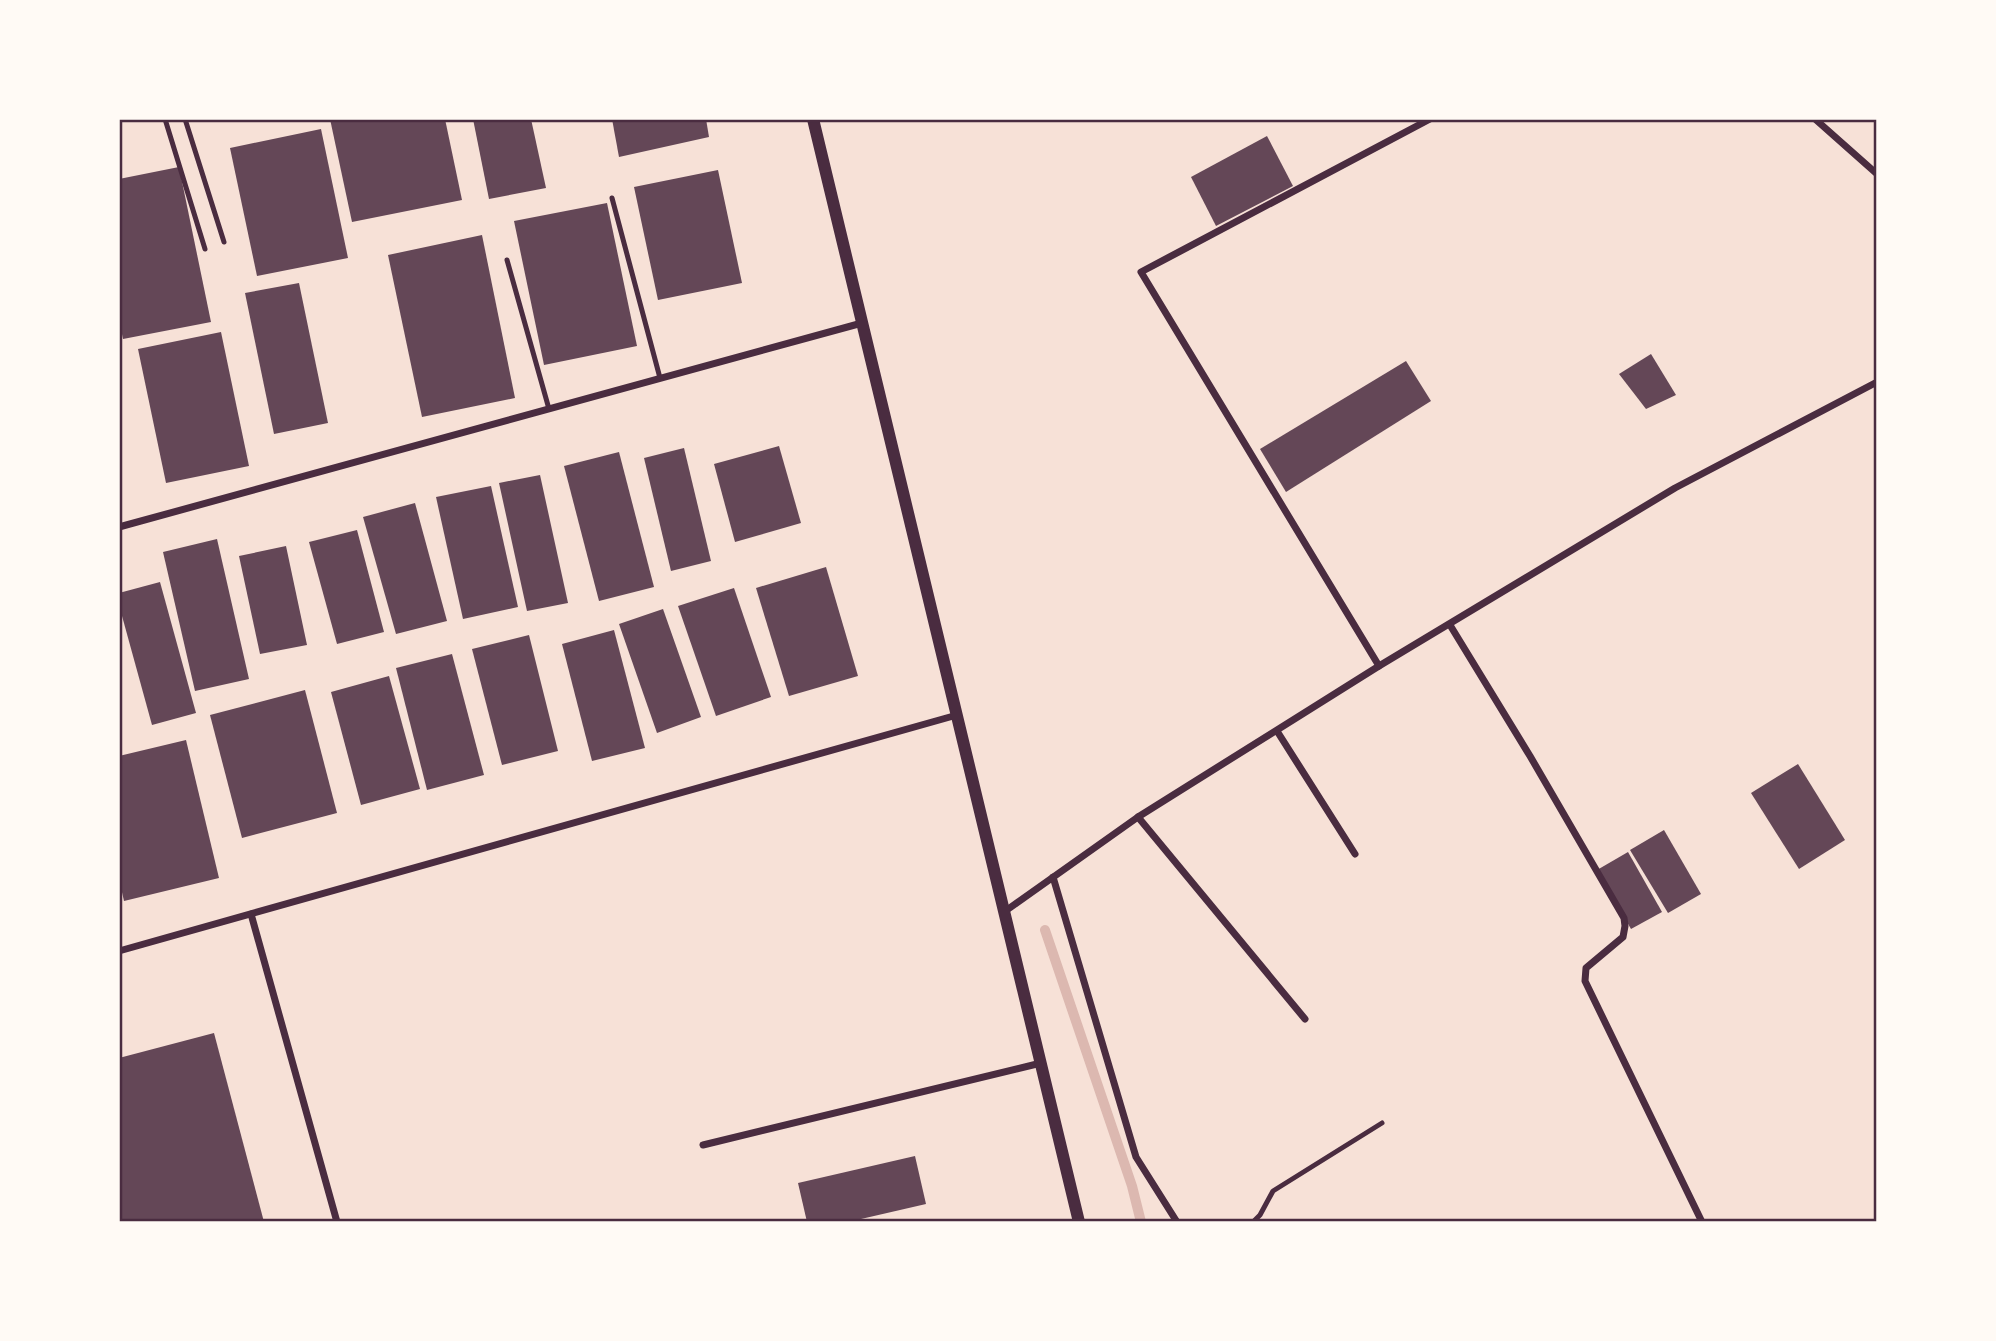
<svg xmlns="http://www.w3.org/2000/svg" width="1996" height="1341" font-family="Poppins,sans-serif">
  <rect width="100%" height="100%" fill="#f7e1d7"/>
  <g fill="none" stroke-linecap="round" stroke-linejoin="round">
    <!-- stream -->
    <polyline stroke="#dcb8b0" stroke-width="10" points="1045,930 1132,1186 1141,1222"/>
  </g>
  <!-- building -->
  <g fill="#644757">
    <polygon points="330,119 445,119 462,200 352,222"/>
    <polygon points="473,119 531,119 546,188 489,199"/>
    <polygon points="612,119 706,119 709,137 619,157"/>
    <polygon points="321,129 348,258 257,276 230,148"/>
    <polygon points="1267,136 1293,186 1216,226 1191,177"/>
    <polygon points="179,167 211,322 123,339 119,320 119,179"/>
    <polygon points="718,170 742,283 658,300 634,187"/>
    <polygon points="607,203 637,346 544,365 514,221"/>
    <polygon points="482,235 515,398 422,417 388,255"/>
    <polygon points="299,283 328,423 274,434 245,293"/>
    <polygon points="221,332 249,466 166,483 138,349"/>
    <polygon points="1651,354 1676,395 1646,409 1619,374"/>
    <polygon points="1406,361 1431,401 1286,492 1260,449"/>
    <polygon points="779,446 801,523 735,542 714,464"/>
    <polygon points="684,448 711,561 671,571 644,458"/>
    <polygon points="619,452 654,587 599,601 564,466"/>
    <polygon points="540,475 568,603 527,611 499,483"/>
    <polygon points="491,486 518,607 463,619 436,497"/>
    <polygon points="415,503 447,621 396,634 363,517"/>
    <polygon points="357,530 384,632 337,644 309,542"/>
    <polygon points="217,539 249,679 195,691 163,552"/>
    <polygon points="286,546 307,645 260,654 239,556"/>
    <polygon points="826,567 858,676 789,696 756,588"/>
    <polygon points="160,582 196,713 152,725 119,605 119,593"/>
    <polygon points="734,588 771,697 716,716 678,606"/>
    <polygon points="663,609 701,717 657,733 619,624"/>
    <polygon points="614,630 645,748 592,761 562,644"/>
    <polygon points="529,635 558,751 502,765 472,649"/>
    <polygon points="452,654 484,775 427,790 396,668"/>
    <polygon points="389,676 420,789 361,805 331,692"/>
    <polygon points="305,690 337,813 242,838 210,715"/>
    <polygon points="186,740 219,878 124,901 119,879 119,756"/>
    <polygon points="1798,764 1845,840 1799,869 1751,793"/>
    <polygon points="1664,830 1701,894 1668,913 1630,850"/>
    <polygon points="1628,852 1662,912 1631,929 1597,870"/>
    <polygon points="214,1033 264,1222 119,1222 119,1058"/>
    <polygon points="915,1156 926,1204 848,1222 807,1222 798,1183"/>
  </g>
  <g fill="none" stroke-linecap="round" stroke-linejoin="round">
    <!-- service -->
    <g stroke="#4a2c40" stroke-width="5">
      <polyline points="165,119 205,249"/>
      <polyline points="185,119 224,242"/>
      <polyline points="612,198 660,378"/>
      <polyline points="507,260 549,409"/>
      <polyline points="1253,1222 1260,1215 1273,1191 1382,1123"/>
    </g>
    <!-- minor -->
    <g stroke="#4a2c40" stroke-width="7">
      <polyline points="1815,119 1877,174"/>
      <polyline points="119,527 862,323"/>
      <polyline points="1450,625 1530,756 1624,918 1625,926 1623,937 1586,968 1585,981 1702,1222"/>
      <polyline points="1379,666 1141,272 1430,119"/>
      <polyline points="1277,731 1355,854"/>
      <polyline points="1138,817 1305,1019"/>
      <polyline points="1053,877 1136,1157 1177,1222"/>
      <polyline points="1004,912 1138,817 1379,666 1675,488 1877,382"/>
      <polyline points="251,914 337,1222"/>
      <polyline points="119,951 957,715"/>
      <polyline points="703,1145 1041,1063"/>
    </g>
    <!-- tertiary -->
    <polyline stroke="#4a2c40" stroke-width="12" points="813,119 1079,1222"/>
  </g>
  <!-- border -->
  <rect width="1996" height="1341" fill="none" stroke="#fffaf5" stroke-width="242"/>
  <rect x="121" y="121" width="1754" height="1099" fill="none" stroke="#4a2c40" stroke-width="2.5"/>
</svg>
